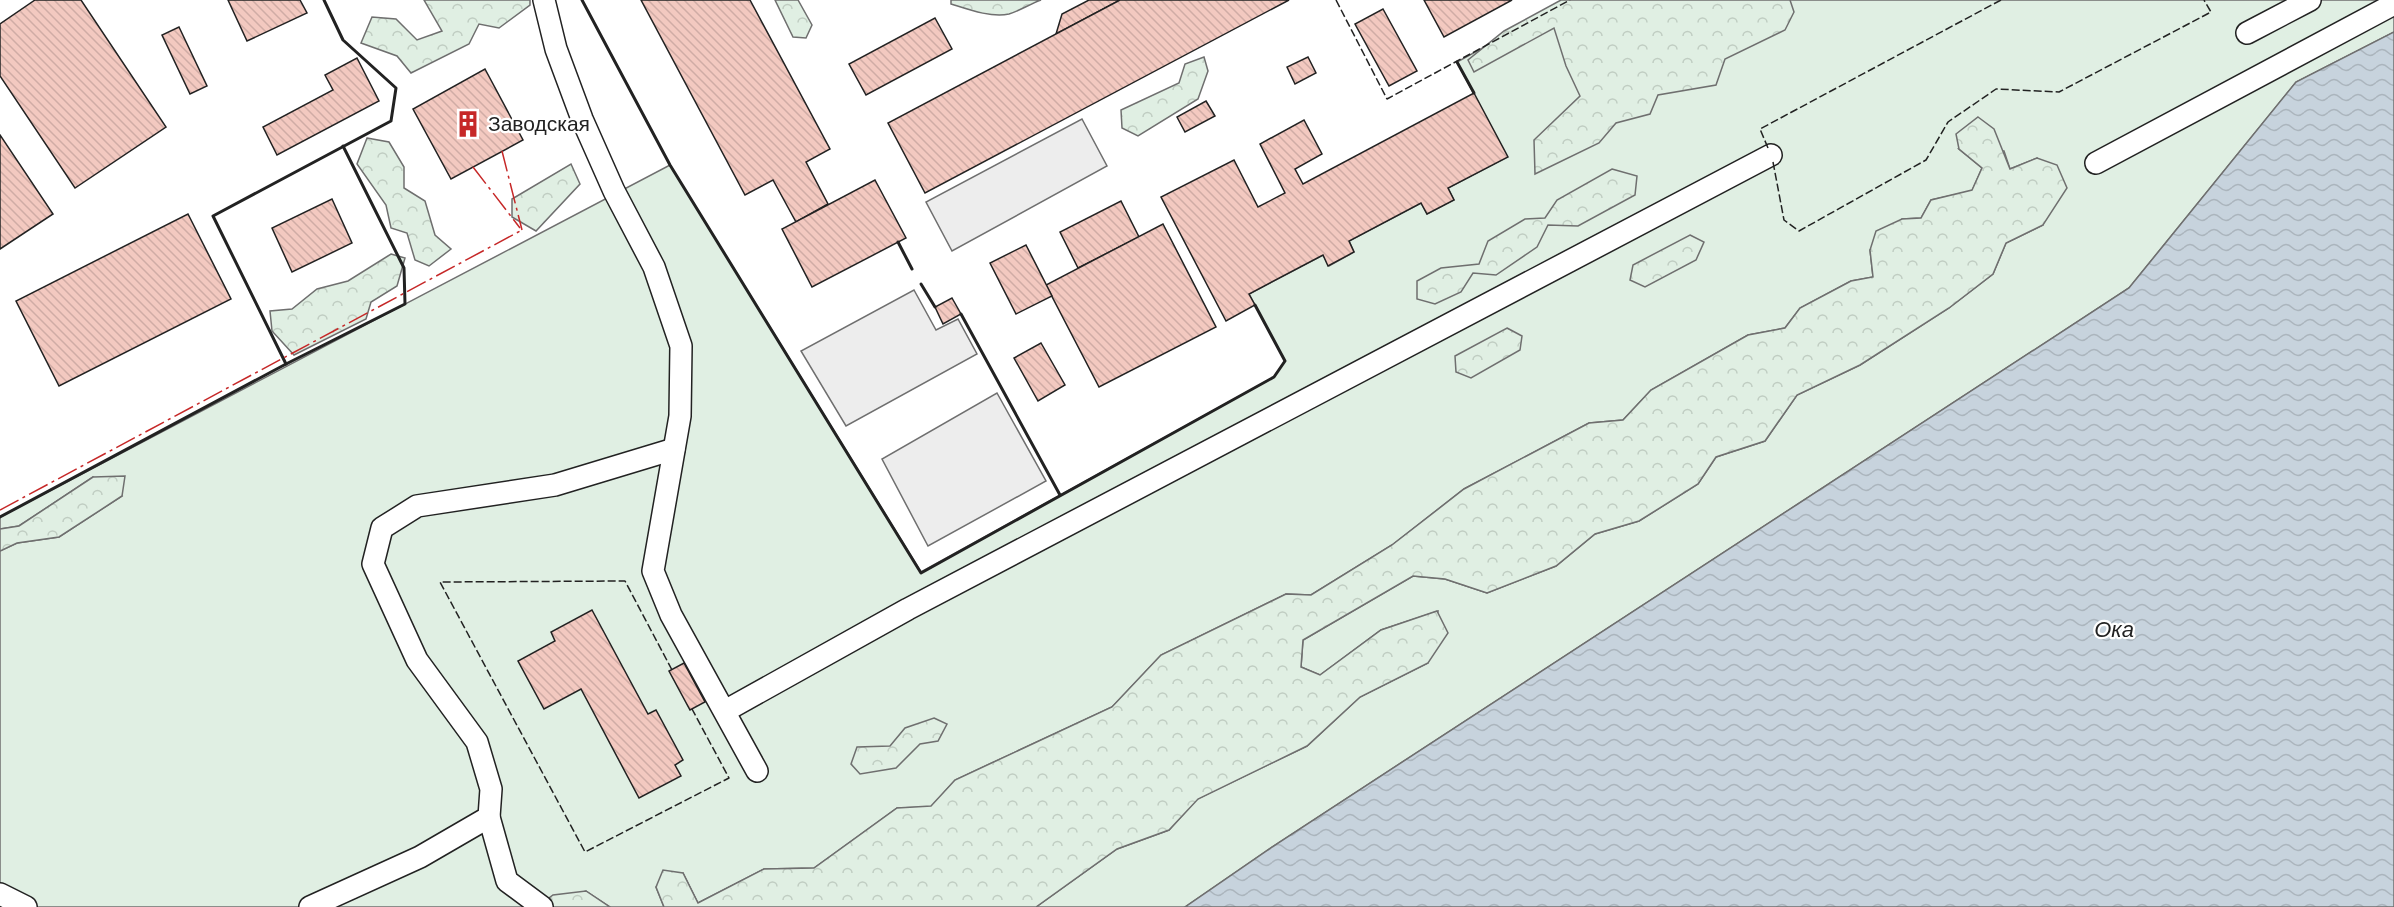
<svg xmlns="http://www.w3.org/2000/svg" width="2394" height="907" font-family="Arial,sans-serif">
  <defs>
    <pattern id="forest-crowns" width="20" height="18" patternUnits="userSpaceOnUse" patternTransform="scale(1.5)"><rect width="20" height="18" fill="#e0efe3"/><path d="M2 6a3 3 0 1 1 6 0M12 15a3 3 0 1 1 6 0" fill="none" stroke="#c0cdc2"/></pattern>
    <pattern id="water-waves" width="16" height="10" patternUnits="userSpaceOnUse" patternTransform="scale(1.5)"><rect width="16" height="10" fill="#c7d3dd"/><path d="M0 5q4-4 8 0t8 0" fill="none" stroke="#abb5bd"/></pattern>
    <pattern id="building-back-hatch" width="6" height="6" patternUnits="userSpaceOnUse" patternTransform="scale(1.5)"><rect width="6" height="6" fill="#f3c9c0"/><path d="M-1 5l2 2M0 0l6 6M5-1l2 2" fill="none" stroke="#d0aca5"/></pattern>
  </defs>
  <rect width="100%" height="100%" fill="#fff"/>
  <!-- green -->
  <path fill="#e0efe3" stroke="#6f6f6f" stroke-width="1.5" d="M1570,0H2394V32L2296,82L2129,288L1272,847L1185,907H1036L1117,849L1169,830L1197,799L1307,746L1360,697L1428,663L1438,611L1381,630L1320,675L1301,667L1303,640L1413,576L1445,579L1487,593L1556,566L1595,534L1639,521L1698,484L1716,457L1765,441L1797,395L1860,365L1949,308L1993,274L2006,243L2043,225L2037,158L2010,169L2004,151L1959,149L1982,168L1972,191L1931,200L1921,218L1902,219L1870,250L1873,277L1851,281L1800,308L1785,328L1748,335L1651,390L1623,420L1589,423L1464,489L1392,545L1311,595L1286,594L1161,655L1112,707L955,780L931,807L897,808L814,868L764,869L698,903L683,873L656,887L664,907H610L586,891L537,907H0V551L17,543L59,537L122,496L93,477L19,526L0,529V517C223,398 447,283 670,165L921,572L1274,377L1285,361L1249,294L1323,255L1329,266L1354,252L1349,241L1421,203L1427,214L1454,200L1448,188L1507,157L1457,62Z"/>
  <!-- forest -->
  <g fill="url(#forest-crowns)" stroke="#6f6f6f" stroke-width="1.5">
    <polygon points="424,0 530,0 530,5 499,28 479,24 469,44 411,73 397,56 361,43 372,17 396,19 417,40 442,31"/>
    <polygon points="775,0 798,0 812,25 806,38 793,37"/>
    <path d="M951,0H1041C1030,4 1019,11 1009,14C991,18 967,9 951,4Z"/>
    <polygon points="1561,0 1790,0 1794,12 1785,30 1725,59 1716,85 1658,95 1650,114 1616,123 1599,143 1535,174 1534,140 1580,96 1566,66 1554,28 1474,72 1468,60 1504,31"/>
    <polygon points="1204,57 1208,71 1198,99 1138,136 1122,128 1121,110 1179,83 1185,64"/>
    <polygon points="1978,117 1994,129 2010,169 2037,158 2057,165 2067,188 2043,225 2006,243 1993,274 1949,308 1860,365 1797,395 1765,441 1716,457 1698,484 1639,521 1595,534 1556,566 1487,593 1445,579 1413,576 1303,640 1301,667 1320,675 1381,630 1437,611 1448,633 1428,663 1360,697 1307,746 1198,799 1169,830 1117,849 1036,907 664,907 656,887 663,870 683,873 698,903 764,869 814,868 897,808 931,806 955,780 1112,707 1161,655 1286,594 1311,595 1392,545 1464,489 1589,423 1623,420 1651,390 1748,335 1785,328 1800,308 1851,281 1873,277 1870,250 1876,231 1902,219 1921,218 1931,200 1972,190 1982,168 1959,149 1956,134"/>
    <polygon points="367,138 389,142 404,167 404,188 425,201 435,235 451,249 429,266 415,260 407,233 391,228 386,205 357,164"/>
    <polygon points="571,164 580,184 536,231 512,217 512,199"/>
    <polygon points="1612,169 1637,176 1635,195 1578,226 1548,225 1537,247 1496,275 1473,273 1461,292 1435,304 1417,299 1417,281 1441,268 1479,264 1488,241 1525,219 1545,218 1557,200"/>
    <polygon points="1690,235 1704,242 1696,260 1645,287 1630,280 1633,265"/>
    <polygon points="391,254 405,258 397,286 371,302 366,319 294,355 272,331 270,311 292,309 317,289 348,281"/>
    <polygon points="1507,328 1522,336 1520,350 1471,378 1456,372 1455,356"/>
    <polygon points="125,476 122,496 59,537 17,543 0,551 0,529 19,526 93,477"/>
    <polygon points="934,718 947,724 938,741 920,744 896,768 860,774 851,764 857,747 890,746 905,728"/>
    <polygon points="586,891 610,907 537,907 553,895"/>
  </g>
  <!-- parking -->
  <g fill="#ededed" stroke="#6f6f6f" stroke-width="1.5">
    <polygon points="1082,119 1107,166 952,251 926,202"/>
    <polygon points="914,290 936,330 958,319 977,354 846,426 801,351"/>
    <polygon points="997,393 1046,481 928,546 882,459"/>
  </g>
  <!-- water -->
  <polygon fill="url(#water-waves)" stroke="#6f6f6f" stroke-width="1.5" points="2394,32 2394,907 1185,907 1272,847 2129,288 2296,82"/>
  <!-- building -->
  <g fill="url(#building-back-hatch)" stroke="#222" stroke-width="1.5">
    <polygon points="35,0 81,0 166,127 75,188 0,76 0,24"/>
    <polygon points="228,0 300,0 307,13 247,41"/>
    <polygon points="641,0 750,0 830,149 806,162 828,204 796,222 773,180 745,195"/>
    <polygon points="1089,0 1120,0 1056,34 1062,14"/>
    <polygon points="1120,0 1289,0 925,193 888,123"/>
    <polygon points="1424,0 1512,0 1444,37"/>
    <polygon points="1383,9 1417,71 1389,86 1355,24"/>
    <polygon points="935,18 952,49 866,95 849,64"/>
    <polygon points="179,27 207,86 190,94 162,35"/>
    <polygon points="1308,57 1316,73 1295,84 1287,67"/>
    <polygon points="357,58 379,101 277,155 263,127 333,90 325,75"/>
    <polygon points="485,69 523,140 451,179 413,109"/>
    <polygon points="1474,93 1508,157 1448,188 1454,200 1427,214 1421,203 1349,241 1354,252 1328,266 1323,255 1249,294 1255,305 1226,321 1161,197 1234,160 1258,207 1285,193 1260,144 1304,120 1322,154 1295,169 1303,184"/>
    <polygon points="1206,101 1215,116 1185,132 1177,117"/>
    <polygon points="0,135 53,214 0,249"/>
    <polygon points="875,180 906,238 812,287 782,229"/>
    <polygon points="332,199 352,243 292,272 272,228"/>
    <polygon points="1121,201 1139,237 1078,268 1060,232"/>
    <polygon points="188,214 231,299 59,386 16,301"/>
    <polygon points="1163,224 1216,327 1099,387 1046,285"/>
    <polygon points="1026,245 1052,296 1016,314 990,263"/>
    <polygon points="952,298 961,314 943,324 935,307"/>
    <polygon points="1041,343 1065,385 1038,401 1014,358"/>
    <polygon points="592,610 648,714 656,710 683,760 675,765 681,776 639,798 581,689 544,709 518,661 555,641 551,632"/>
    <polygon points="684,663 705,702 690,710 669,671"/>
  </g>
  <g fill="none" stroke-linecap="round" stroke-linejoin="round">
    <defs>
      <g id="minor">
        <polyline points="544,0 556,49 582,119 614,191 654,267 681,346 680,416 653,571 671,615 757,771"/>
        <polyline points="2247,33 2310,0"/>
        <polyline points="2096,163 2394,4"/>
        <polyline points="725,711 908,609 1771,155"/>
        <polyline points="489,817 507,881 542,907"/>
        <polyline points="0,894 26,907"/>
        <polyline points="310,907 420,857 489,817 491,789 477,742 417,660 373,564 382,528 417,506 555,485 674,449"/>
      </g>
    </defs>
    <!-- minor casing -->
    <use href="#minor" stroke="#222" stroke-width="24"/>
    <!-- minor -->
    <use href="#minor" stroke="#fff" stroke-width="21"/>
    <!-- fence -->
    <g stroke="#222" stroke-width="1.5" stroke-dasharray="8 3" stroke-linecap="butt">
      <polyline points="1336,0 1387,99 1570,0"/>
      <polyline points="1768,148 1760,129 2001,0"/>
      <polyline points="1773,162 1784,220 1799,231 1926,160 1948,122 1996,89 2059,92 2211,12 2204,0"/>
      <polyline points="672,670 625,581 440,582 585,852 729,778 692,709"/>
    </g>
    <!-- wall -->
    <g stroke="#222" stroke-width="3">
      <polyline points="582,0 670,165 921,573 1274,377 1285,361 1255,305"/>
      <polyline points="1457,62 1474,93"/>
      <polyline points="898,242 912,269"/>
      <polyline points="921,284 935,307"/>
      <polyline points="961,314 1060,495"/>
      <polyline points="286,364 213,216 391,121 396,88 343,40 324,0"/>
      <polyline points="0,517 286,364 405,304 404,268 343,146"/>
    </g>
    <!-- power -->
    <g stroke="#c62828" stroke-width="1.5" stroke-dasharray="21 4.5 3 4.5" stroke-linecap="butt">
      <polyline points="502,151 522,230"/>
      <polyline points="473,167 520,228"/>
      <polyline points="0,510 522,230"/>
    </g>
  </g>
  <!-- icons -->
  <defs>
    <symbol id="building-bare" viewBox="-9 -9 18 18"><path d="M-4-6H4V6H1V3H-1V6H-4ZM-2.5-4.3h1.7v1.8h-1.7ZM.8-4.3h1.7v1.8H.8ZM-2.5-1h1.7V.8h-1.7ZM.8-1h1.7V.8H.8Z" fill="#c62828" stroke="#fff" stroke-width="2.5" paint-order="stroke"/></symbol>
  </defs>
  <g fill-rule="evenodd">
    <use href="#building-bare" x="449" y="105" width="38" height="38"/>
  </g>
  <g text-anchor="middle" stroke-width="4.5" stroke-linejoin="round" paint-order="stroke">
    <!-- poi labels -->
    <g font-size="21" fill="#222" stroke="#fff" text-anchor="start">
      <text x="488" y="131">Заводская</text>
    </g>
    <!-- water labels -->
    <g font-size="22" font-style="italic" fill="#222" stroke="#fff">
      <text x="2114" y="637">Ока</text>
    </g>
  </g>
</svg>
